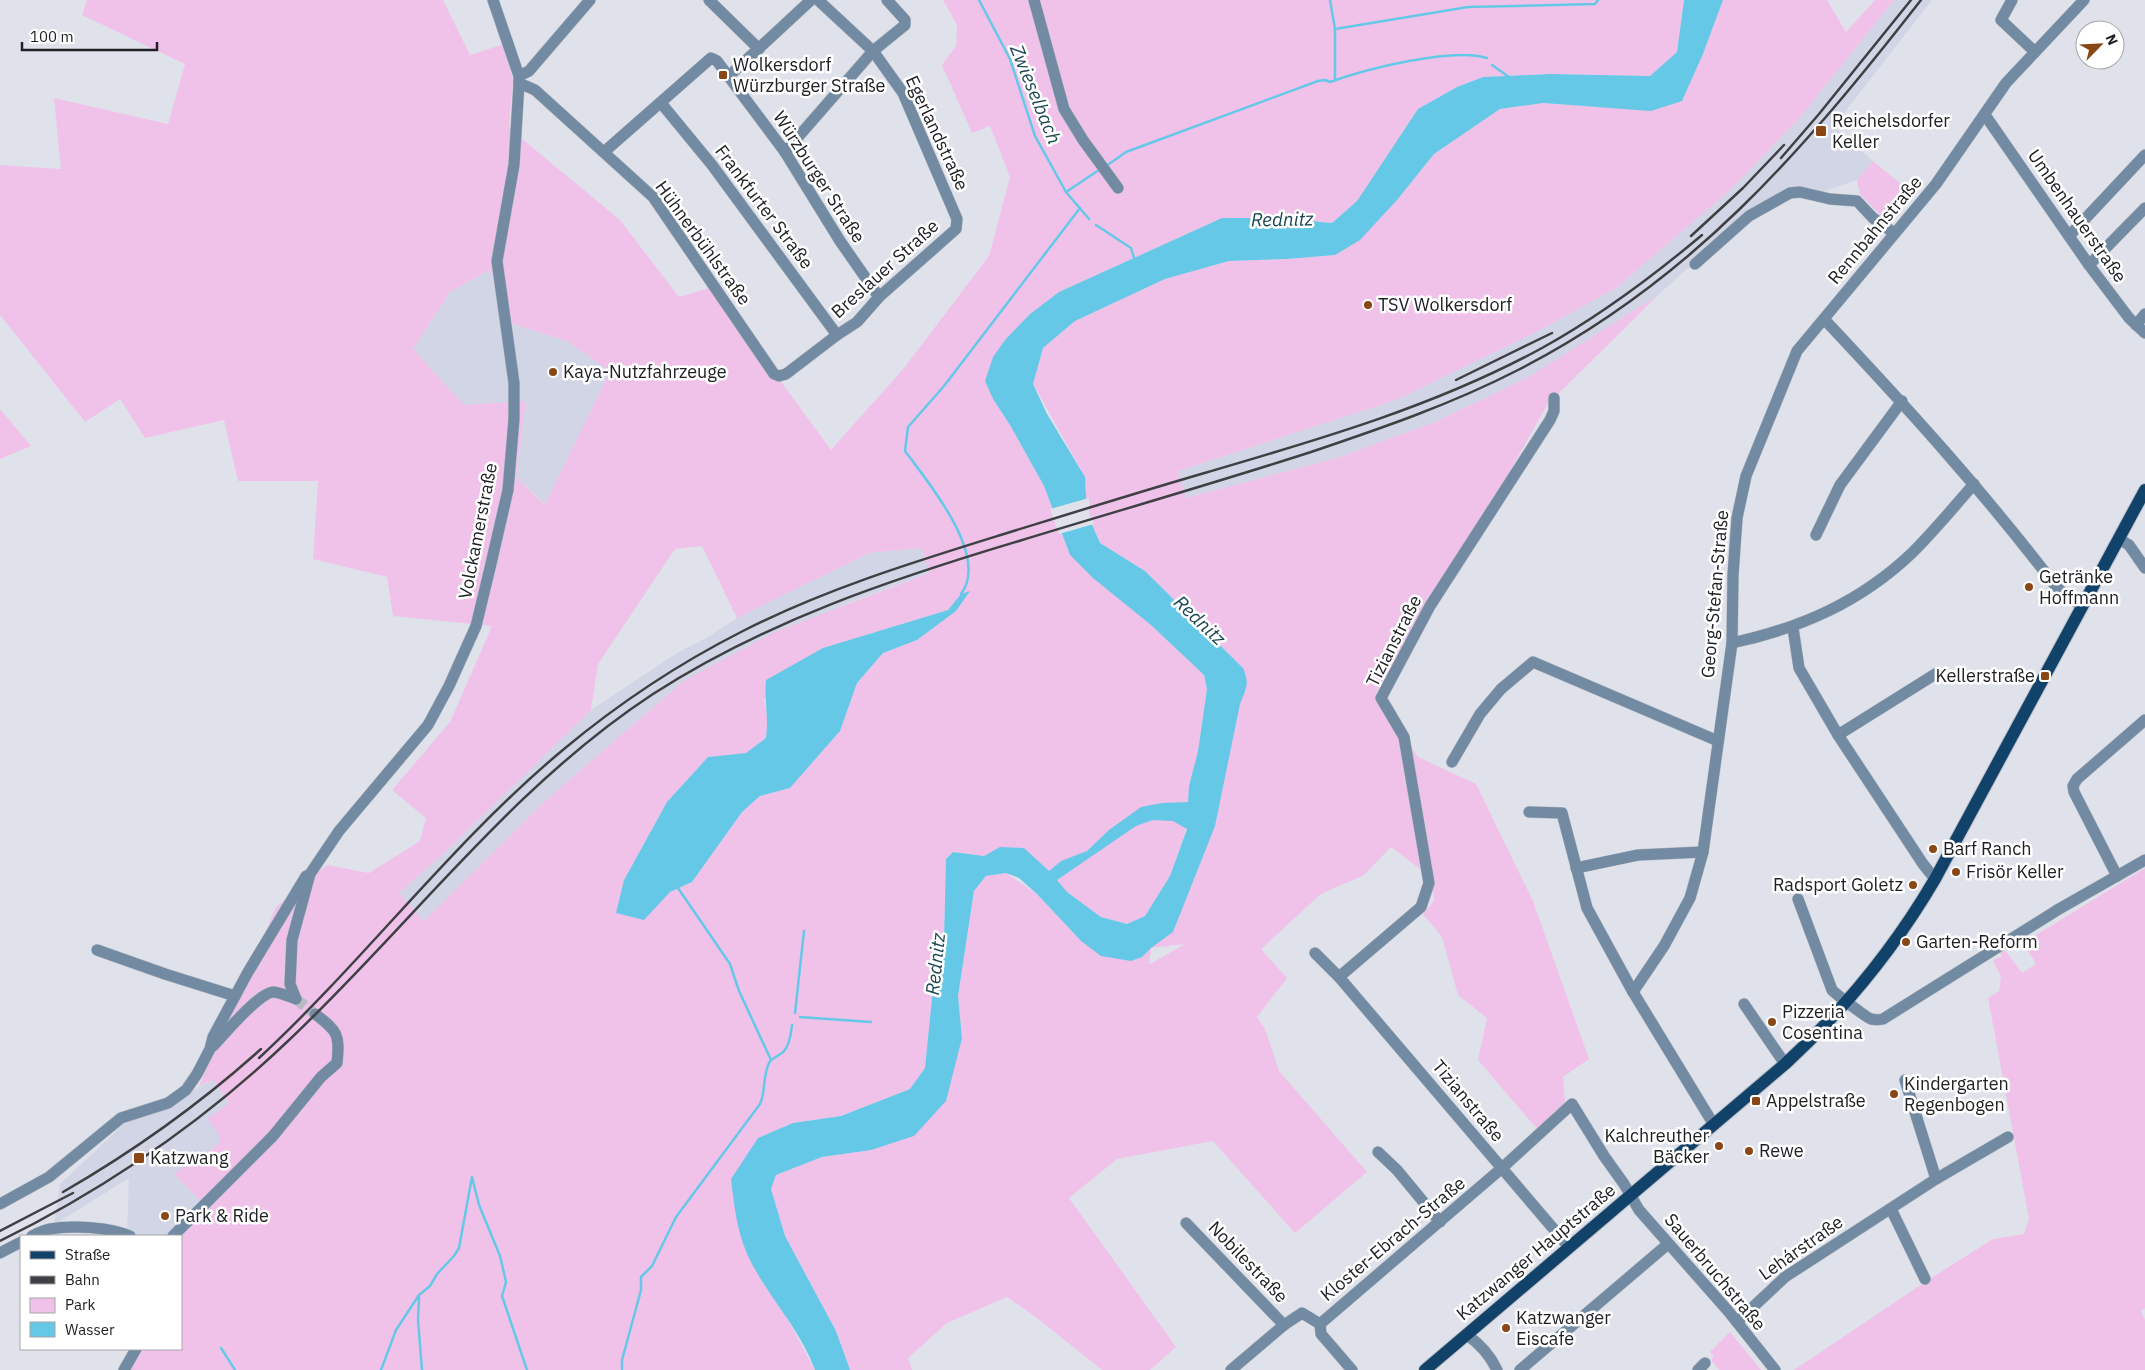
<svg xmlns="http://www.w3.org/2000/svg" width="2145" height="1370" font-family="'IBM Plex Sans',sans-serif">
  <rect width="100%" height="100%" fill="#e0e2eb"/>
  <!-- built -->
  <g fill="#d1d5e5">
    <polygon points="1894,0 1932,0 1834,126 1873,161 1857,180 1807,197 1794,189 1756,207 1657,296 1528,378 1435,422 1337,458 1186,498 1178,471 1396,400 1540,330 1616,288 1730,190 1797,121"/>
    <polygon points="490,270 513,324 567,341 610,371 546,505 516,477 526,401 464,406 413,349 450,292"/>
    <polygon points="922,548 929,573 848,603 685,680 546,800 424,922 399,893 441,856 591,710 677,653 703,640 737,618 802,585 869,553"/>
    <polygon points="213,1080 229,1103 219,1134 219,1144 175,1174 201,1201 176,1236 127,1236 129,1178 54,1225 60,1184 124,1124"/>
  </g>
  <!-- green -->
  <g fill="#f0c2ea" fill-rule="evenodd">
    <path d="M87,0H443L470,55L504,44L513,80L509,128L620,220L679,297L712,287L831,450L904,368L989,256L1010,177L990,126L972,133L942,65L956,46L957,25L943,0H1684L1677,52L1650,76L1550,74L1483,77L1457,87L1418,109L1357,201L1332,223L1278,218H1222L1059,292L1010,425L1044,486L1070,555L1151,625L1204,675L1207,689L1198,751L1189,786L1187,827L1170,876L1145,916L1127,924L1101,917L1067,892L984,856L953,852L946,859L944,940L932,998L925,1068L910,1089L841,1116L793,1123L758,1138L755,1270L781,1307L815,1370H126L137,1349H181V1236H176L201,1201L174,1174L219,1144V1134L207,1119L229,1103L213,1080L199,1086L276,907L327,865L369,873L420,841L426,818L392,790L450,722L492,626L393,616L387,577L313,559L318,481H238L224,420L145,438L120,399L85,422L0,315V165L61,169L54,98L168,124L185,64L82,15ZM490,270L513,324L567,341L610,371L545,505L516,477L526,401L464,405L413,349L450,292ZM702,546L737,618L869,553L922,548L929,573L775,632L685,680L546,800L424,921L399,893L441,856L591,710L598,664L675,549ZM961,595L956,611L917,640L883,653L857,683L840,731L790,788L760,796L742,812L692,882L670,892L624,880L667,802L708,757L746,753L766,738L768,719L764,699L823,648L948,610Z"/>
    <path d="M1723,0H1827L1846,32L1875,0H1894L1797,121L1730,190L1616,288L1540,330L1396,400L1178,471L1186,498L1337,458L1435,422L1527,378L1657,296L1547,405L1487,512L1427,605L1375,695L1418,757L1476,784L1533,901L1589,1059L1563,1077L1565,1102L1537,1129L1478,1060L1487,1018L1458,995L1442,937L1423,914L1434,901L1432,878L1391,847L1364,875L1321,894L1261,949L1287,978L1257,1017L1265,1029L1279,1071L1367,1172L1295,1233L1213,1141L1117,1159L1069,1198L1176,1347L1150,1370H1102L1037,1318L1007,1297L947,1323L908,1358L912,1370H850L836,1331L785,1236L771,1189L776,1175L822,1157L871,1150L962,1038L958,996L974,891L986,876L1006,873L1037,894L1081,941L1173,932L1192,882L1240,704L1246,689L1243,668L1145,571L1100,543L1087,513L1085,477L1033,384L1043,348L1075,321L1165,279L1229,261L1287,259L1335,255L1397,200L1434,154L1500,109L1542,103L1587,106L1682,101L1703,54ZM1185,944L1150,964H1149L1151,948Z"/>
    <polygon points="1873,161 1913,194 1885,220 1860,194 1857,180"/>
    <polygon points="0,409 31,446 0,459"/>
    <polygon points="2145,868 2145,1308 2141,1311 2145,1320 2145,1370 1794,1370 1928,1280 1993,1239 2024,1234 2029,1219 1988,998 1999,991 2001,977 1993,960 2002,956 2000,953 2004,949 2022,973 2036,964 2020,938 2024,936 2028,940"/>
    <polygon points="1730,1332 1761,1370 1719,1370 1711,1360 1714,1356 1710,1352"/>
  </g>
  <!-- water -->
  <g fill="#66c8e7" fill-rule="evenodd">
    <path d="M1684,0H1723L1703,54L1682,101L1651,111L1543,103L1500,109L1434,154L1397,200L1360,240L1335,255L1287,259L1229,261L1165,279L1075,321L1043,348L1033,384L1047,414L1085,477L1087,513L1100,543L1145,571L1243,668C1250,684 1246,689 1240,704L1215,826L1173,932L1151,948L1142,957L1131,961L1101,956L1081,941L1037,894L1019,878L1006,873L986,876L974,891L958,996L962,1038L946,1101L914,1136L871,1150L822,1157L776,1175L771,1189L785,1236L836,1331L850,1370H815C802,1334 774,1303 756,1271C738,1241 735,1213 731,1179L758,1138L793,1123L841,1116L910,1089L925,1068L932,998L944,940L946,859L953,852L984,856L1000,847L1024,848L1049,871L1061,861L1087,851L1109,830L1141,807L1162,803L1188,802L1189,786L1198,751L1207,689L1204,675L1151,625L1093,578L1070,555L1044,486L1010,425L993,399L985,381L993,357L1005,340L1030,314L1059,292L1222,218H1279L1332,223L1357,201L1418,109L1457,87L1483,77L1550,74L1650,76L1677,52ZM1153,820L1173,821L1187,829L1170,876L1145,916L1127,924L1101,917L1067,892L1057,880L1136,826Z"/>
    <path d="M970,591L956,611L917,640L883,653L857,683L840,731L790,788L760,796L742,812L692,882L670,892L644,920L616,913L624,880L667,802L708,757L746,753L766,738C769,718 764,700 766,680L823,648L948,610L961,594Z"/>
  </g>
  <!-- pier -->
  <polygon fill="#e0e2eb" points="1089,498 1089,513 1094,524 1059,534 1050,509"/>
  <g fill="none" stroke-linecap="round" stroke-linejoin="round">
    <!-- stream -->
    <g stroke="#66c8e7" stroke-width="2.5">
      <polyline points="979,0 1010,59 1035,136 1066,192 1089,219"/>
      <polyline points="1330,0 1335,29 1335,80"/>
      <polyline points="1335,29 1468,7 1595,4 1598,0"/>
      <polyline points="1492,65 1509,77"/>
      <path d="M1109,164L1126,152L1318,81L1325,80L1330,82C1366,69 1452,47 1487,58"/>
      <polyline points="1066,192 1099,170"/>
      <polyline points="1096,225 1131,248 1135,261"/>
      <path d="M961,594C990,556 928,482 905,451L908,427L944,386L1080,208"/>
      <polyline points="678,888 730,964 739,991 771,1060"/>
      <polyline points="795,1013 804,931"/>
      <polyline points="800,1017 871,1022"/>
      <polyline points="419,1297 418,1320 422,1370"/>
      <polyline points="221,1348 235,1370"/>
      <path d="M622,1369V1360L641,1290V1277L652,1266L676,1217L760,1104C766,1091 762,1079 769,1063C772,1057 780,1056 784,1051C790,1045 791,1033 792,1025"/>
      <polyline points="381,1370 396,1330 419,1295 430,1286 437,1274 454,1256 459,1248 472,1177 479,1205 500,1256 506,1282 502,1296 527,1370"/>
    </g>
    <!-- minor-tunnel -->
    <polyline stroke="#babbc3" stroke-width="11" stroke-dasharray="11 5.5" stroke-linecap="butt" points="296,999 315,1014"/>
    <defs>
      <g id="minor">
        <polyline points="709,0 759,49"/>
        <polyline points="1034,0 1064,109 1083,140 1118,188"/>
        <polyline points="2012,0 2001,20 2035,52"/>
        <polyline points="519,76 529,71 590,0"/>
        <polyline points="729,76 811,0"/>
        <polyline points="519,83 535,90 653,197 774,374 779,376 786,374 837,335 857,322 879,297 956,229 957,219 903,93 873,51 818,0"/>
        <polyline points="661,103 712,165 837,335"/>
        <polyline points="1985,115 2089,265 2129,318 2145,333"/>
        <polyline points="604,152 711,58 717,61 785,152 840,241 879,297"/>
        <polyline points="785,152 873,51 905,25 905,20 887,0"/>
        <polyline points="2069,236 2145,155"/>
        <polyline points="1695,264 1749,216 1790,193 1800,192 1830,199 1857,201 1873,218 1894,233"/>
        <polyline points="2089,265 2145,208"/>
        <path d="M1824,319C1904,404 1983,491 2054,584L2064,594L2082,606"/>
        <polyline points="2136,325 2145,314"/>
        <polyline points="1816,535 1840,485 1902,401"/>
        <polyline points="2119,539 2129,545 2145,568"/>
        <polyline points="1793,628 1799,668 1838,735 1923,864 1935,879"/>
        <path d="M1732,643C1801,628 1861,602 1913,552C1934,531 1954,507 1974,484"/>
        <polyline points="1838,735 1937,673"/>
        <polyline points="1452,762 1480,714 1501,689 1533,662 1718,741"/>
        <polyline points="1529,812 1562,813 1587,908 1633,992"/>
        <polyline points="1576,868 1638,855 1703,852"/>
        <polyline points="2117,876 2074,792 2073,786 2077,779 2145,720"/>
        <path d="M1798,899L1832,990C1836,994 1867,1018 1871,1019C1876,1020 1879,1020 1883,1019L2059,909L2145,860"/>
        <polyline points="97,950 165,974 235,996"/>
        <polyline points="1315,953 1339,977 1569,1247"/>
        <polyline points="1339,977 1421,907 1429,883 1404,737 1381,698 1430,606 1550,420 1554,411 1554,398"/>
        <polyline points="296,999 290,984 292,940 310,874 339,831 428,725 449,686 476,626 490,568 508,490 514,419 514,383 497,261 514,165 519,83 519,76 493,0"/>
        <polyline points="1744,1004 1785,1064"/>
        <path d="M213,1046C225,1034 257,994 273,992C280,992 289,997 296,999"/>
        <polyline points="1905,1080 1936,1179"/>
        <polyline points="1714,1125 1633,992 1664,946 1690,898 1703,852 1732,643 1733,575 1737,518 1746,476 1797,351 1936,184 2006,83 2084,0"/>
        <polyline points="1378,1152 1397,1170 1440,1222"/>
        <polyline points="0,1204 49,1177 121,1118 168,1103 186,1090 197,1074 210,1049 213,1037 248,972 306,876"/>
        <polyline points="1891,1209 1925,1279"/>
        <polyline points="1186,1223 1284,1325"/>
        <path d="M32,1236C38,1233 44,1230 50,1229C72,1225 110,1227 130,1236"/>
        <path d="M173,1236L273,1136L321,1077L337,1063C340,1035 338,1031 315,1014"/>
        <polyline points="0,1253 21,1242"/>
        <polyline points="1737,1322 1785,1277 1936,1179 2008,1137"/>
        <polyline points="1320,1324 1502,1168 1572,1104 1604,1156 1624,1184 1639,1210 1729,1312 1775,1370"/>
        <polyline points="1320,1324 1321,1334 1352,1370"/>
        <path d="M1467,1335C1480,1344 1490,1355 1497,1370"/>
        <polyline points="124,1370 136,1349"/>
        <polyline points="1231,1370 1284,1325 1302,1313 1320,1324"/>
        <polyline points="1520,1370 1668,1244"/>
        <polyline points="1698,1370 1705,1363"/>
      </g>
      <path id="major" d="M1425,1370L1785,1064C1845,1009 1894,949 1935,879L2145,490"/>
    </defs>
    <!-- minor casing -->
    <use href="#minor" stroke="#bdbfc7" stroke-width="12"/>
    <!-- major casing -->
    <use href="#major" stroke="#bdbfc7" stroke-width="14"/>
    <!-- minor -->
    <use href="#minor" stroke="#728ba3" stroke-width="11"/>
    <!-- major -->
    <use href="#major" stroke="#11426a" stroke-width="12"/>
    <!-- rail -->
    <g stroke="#3f4044" stroke-width="2.5">
      <polyline points="1781,158 1819,114 1911,0"/>
      <polyline points="1691,236 1743,188 1784,145"/>
      <polyline points="1456,380 1552,333"/>
      <path d="M259,1058C365,960 452,842 564,749C618,704 678,664 741,632C825,589 914,562 1004,534C1072,513 1139,492 1208,472C1321,439 1438,405 1542,348C1600,316 1652,277 1702,235"/>
      <path d="M63,1192C134,1151 200,1104 261,1049"/>
      <polyline points="0,1231 73,1193"/>
      <path d="M0,1241C105,1189 203,1122 288,1041C410,926 511,787 653,694C766,621 892,579 1019,541C1117,511 1215,483 1311,452C1382,428 1452,404 1518,370C1692,281 1803,151 1921,0"/>
    </g>
  </g>
  <!-- markers -->
  <g fill="#894716" stroke="#fff" stroke-width="2">
    <rect x="718" y="70" width="10" height="10" rx="2.5"/>
    <rect x="1815" y="125" width="12" height="12" rx="2.5"/>
    <circle cx="1368" cy="305" r="5"/>
    <circle cx="553" cy="372" r="5"/>
    <circle cx="2029" cy="587" r="5"/>
    <rect x="2040" y="671" width="10" height="10" rx="2.5"/>
    <circle cx="1933" cy="849" r="5"/>
    <circle cx="1956" cy="872" r="5"/>
    <circle cx="1913" cy="885" r="5"/>
    <circle cx="1906" cy="942" r="5"/>
    <circle cx="1772" cy="1022" r="5"/>
    <circle cx="1894" cy="1094" r="5"/>
    <rect x="1751" y="1096" width="10" height="10" rx="2.5"/>
    <circle cx="1719" cy="1146" r="5"/>
    <circle cx="1749" cy="1151" r="5"/>
    <rect x="133" y="1152" width="12" height="12" rx="2.5"/>
    <circle cx="165" cy="1216" r="5"/>
    <circle cx="1506" cy="1328" r="5"/>
  </g>
  <g text-anchor="middle" stroke-width="5" stroke-linejoin="round" paint-order="stroke">
    <!-- poi labels -->
    <g font-size="18" fill="#202124" stroke="#fff" text-anchor="start">
      <text x="733" y="71">Wolkersdorf<tspan x="733" dy="21">Würzburger Straße</tspan></text>
      <text x="1832" y="127">Reichelsdorfer<tspan x="1832" dy="21">Keller</tspan></text>
      <text x="1378" y="311">TSV Wolkersdorf</text>
      <text x="563" y="378">Kaya-Nutzfahrzeuge</text>
      <text x="2039" y="583">Getränke<tspan x="2039" dy="21">Hoffmann</tspan></text>
      <text x="2035" y="682" text-anchor="end">Kellerstraße</text>
      <text x="1943" y="855">Barf Ranch</text>
      <text x="1966" y="878">Frisör Keller</text>
      <text x="1903" y="891" text-anchor="end">Radsport Goletz</text>
      <text x="1916" y="948">Garten-Reform</text>
      <text x="1782" y="1018">Pizzeria<tspan x="1782" dy="21">Cosentina</tspan></text>
      <text x="1904" y="1090">Kindergarten<tspan x="1904" dy="21">Regenbogen</tspan></text>
      <text x="1766" y="1107">Appelstraße</text>
      <text x="1709" y="1142" text-anchor="end">Kalchreuther<tspan x="1709" dy="21">Bäcker</tspan></text>
      <text x="1759" y="1157">Rewe</text>
      <text x="150" y="1164">Katzwang</text>
      <text x="175" y="1222">Park &amp; Ride</text>
      <text x="1516" y="1324">Katzwanger<tspan x="1516" dy="21">Eiscafe</tspan></text>
    </g>
    <!-- street labels -->
    <g font-size="18" fill="#202124" stroke="#fff">
      <text transform="translate(937 133) rotate(65)" y="6">Egerlandstraße</text>
      <text transform="translate(819 177) rotate(57)" y="6">Würzburger Straße</text>
      <text transform="translate(764 207) rotate(53)" y="6">Frankfurter Straße</text>
      <text transform="translate(2077 216) rotate(55)" y="6">Umbenhauerstraße</text>
      <text transform="translate(1875 230) rotate(-50)" y="6">Rennbahnstraße</text>
      <text transform="translate(703 243) rotate(54)" y="6">Hühnerbühlstraße</text>
      <text transform="translate(885 269) rotate(-42)" y="6">Breslauer Straße</text>
      <text transform="translate(478 531) rotate(-79)" y="6">Volckamerstraße</text>
      <text transform="translate(1715 594) rotate(-85)" y="6">Georg-Stefan-Straße</text>
      <text transform="translate(1394 641) rotate(-63)" y="6">Tizianstraße</text>
      <text transform="translate(1468 1101) rotate(50)" y="6">Tizianstraße</text>
      <text transform="translate(1393 1239) rotate(-40)" y="6">Kloster-Ebrach-Straße</text>
      <text transform="translate(1801 1248) rotate(-35)" y="6">Lehárstraße</text>
      <text transform="translate(1536 1252) rotate(-40)" y="6">Katzwanger Hauptstraße</text>
      <text transform="translate(1248 1262) rotate(46)" y="6">Nobilestraße</text>
      <text transform="translate(1715 1272) rotate(50)" y="6">Sauerbruchstraße</text>
    </g>
    <!-- water labels -->
    <g font-size="19" font-style="italic" fill="#1b4754" stroke="#fff">
      <text transform="translate(1036 94) rotate(68)" y="7">Zwieselbach</text>
      <text transform="translate(1282 219) rotate(-1)" y="7">Rednitz</text>
      <text transform="translate(1200 620) rotate(43)" y="7">Rednitz</text>
      <text transform="translate(935 964) rotate(-84)" y="7">Rednitz</text>
    </g>
  </g>
  <!-- legend -->
  <rect x="20" y="1235" width="162" height="115" fill="#ffffff" stroke="#a6a6a7"/>
  <rect x="30" y="1251" width="25" height="8" fill="#11426a" stroke="#a6a6a7"/>
  <text x="65" y="1260" font-size="15" fill="#202124">Straße</text>
  <rect x="30" y="1276" width="25" height="8" fill="#3f4044" stroke="#a6a6a7"/>
  <text x="65" y="1285" font-size="15" fill="#202124">Bahn</text>
  <rect x="30" y="1298" width="25" height="15" fill="#f0c2ea" stroke="#a6a6a7"/>
  <text x="65" y="1310" font-size="15" fill="#202124">Park</text>
  <rect x="30" y="1322" width="25" height="15" fill="#66c8e7" stroke="#a6a6a7"/>
  <text x="65" y="1335" font-size="15" fill="#202124">Wasser</text>
  <!-- north arrow -->
  <g transform="translate(2100 45) rotate(66)"><circle r="24" fill="#ffffff" stroke="#a6a6a7"/>
  <path d="M0-4L9 19L0 12L-9 19Z" fill="#894716"/>
  <text y="-8" font-size="14" font-weight="bold" text-anchor="middle" fill="#202124">N</text>
  </g>
  <!-- scale -->
  <path d="M22 42v8h135v-8" fill="none" stroke="#202124" stroke-width="2.5"/>
  <text x="30" y="42" font-size="15" fill="#202124" stroke="#ffffff" stroke-width="4" paint-order="stroke">100 m</text>
</svg>
